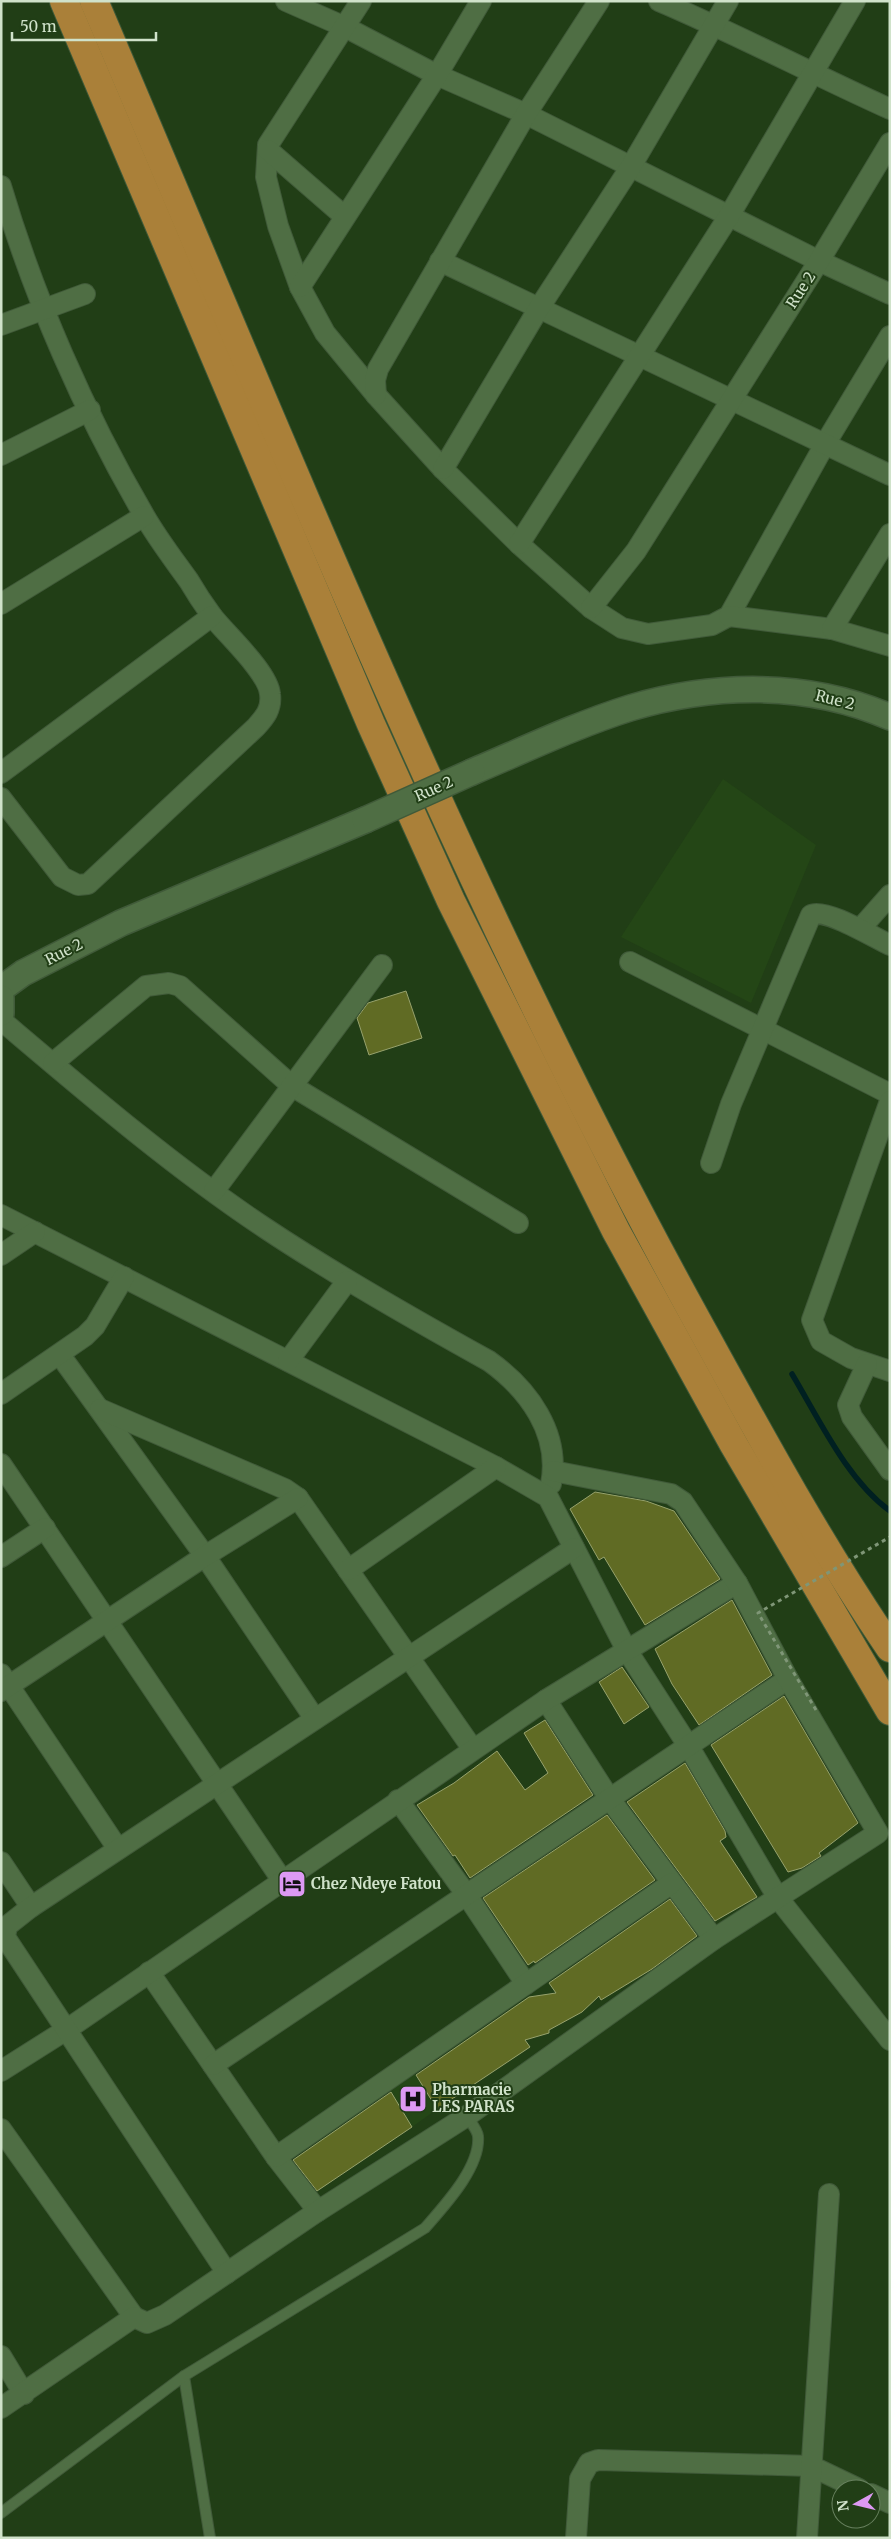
<svg xmlns="http://www.w3.org/2000/svg" width="891" height="2539" font-family="Merriweather,serif">
  <rect width="100%" height="100%" fill="#213e16"/>
  <!-- built -->
  <g fill="#244616">
    <polygon points="723,779 816,845 751,1003 621,937"/>
    <polygon points="412,2070 437,2109 412,2127 389,2088"/>
  </g>
  <g fill="none" stroke-linecap="round" stroke-linejoin="round">
    <!-- stream -->
    <path stroke="#002021" stroke-width="5.5" d="M792,1374C819,1419 847,1480 890,1511"/>
  </g>
  <!-- building -->
  <g fill="#606b24" stroke="#97a26d">
    <polygon points="406,991 422,1038 369,1055 357,1018 368,1003"/>
    <polygon points="595,1492 646,1501 674,1511 720,1579 645,1625 604,1557 599,1560 570,1509"/>
    <polygon points="732,1600 772,1675 699,1725 672,1684 655,1649"/>
    <polygon points="622,1667 649,1707 624,1724 599,1682"/>
    <polygon points="784,1696 858,1823 819,1853 821,1856 802,1868 788,1872 711,1745"/>
    <polygon points="545,1720 593,1795 470,1878 455,1855 453,1856 417,1805 454,1783 497,1751 525,1790 548,1773 524,1733"/>
    <polygon points="685,1763 725,1831 726,1837 720,1841 757,1897 715,1921 627,1802"/>
    <polygon points="607,1815 655,1880 535,1963 534,1961 528,1965 483,1898"/>
    <polygon points="670,1899 697,1936 652,1969 601,2000 599,1996 582,2012 549,2030 549,2033 525,2040 530,2047 437,2109 416,2075 529,1997 556,1993 549,1983"/>
    <polygon points="391,2092 412,2127 317,2191 293,2160"/>
  </g>
  <g fill="none" stroke-linecap="round" stroke-linejoin="round">
    <defs>
      <g id="service">
        <polyline points="184,2376 210,2538"/>
        <path d="M1,2513L184,2376L425,2228C444,2206 481,2167 478,2136C477,2129 470,2122 467,2116"/>
      </g>
      <g id="minor">
        <polyline points="286,1 345,27 437,75 526,114 819,261 890,294"/>
        <polyline points="361,1 268,145 266,177 278,226 300,287 325,333 376,395 443,469 519,544 591,608 622,628 648,634 712,625 729,616 825,444 890,336"/>
        <path d="M659,1C737,34 812,74 890,109"/>
        <polyline points="268,150 344,216"/>
        <path d="M1,186C34,298 85,414 144,515C157,538 174,560 189,581C196,593 204,605 212,616C226,634 268,672 270,694C272,709 265,717 256,727L88,884L78,885L62,877L1,798"/>
        <polyline points="440,261 890,475"/>
        <polyline points="300,287 437,75 481,1"/>
        <polyline points="1,325 85,294"/>
        <polyline points="376,395 375,380 378,369 526,114 599,1"/>
        <polyline points="1,455 90,410"/>
        <polyline points="443,469 539,308 630,168 728,1"/>
        <polyline points="519,544 729,216 855,1"/>
        <polyline points="1,604 144,516"/>
        <polyline points="591,608 636,551 819,261 890,143"/>
        <polyline points="729,616 832,629 890,646"/>
        <polyline points="832,629 890,534"/>
        <polyline points="1,773 212,616"/>
        <polyline points="860,929 890,895"/>
        <polyline points="630,962 890,1094"/>
        <path d="M1,1020C86,1092 172,1166 265,1228C337,1276 413,1319 489,1361C528,1389 561,1433 551,1484"/>
        <polyline points="53,1063 146,986 169,983 180,986 292,1086 518,1223"/>
        <polyline points="890,1101 812,1320 821,1341 851,1358 890,1371"/>
        <path d="M711,1163L731,1104L811,915C824,907 875,938 890,945"/>
        <polyline points="214,1191 382,965"/>
        <polyline points="1,1215 496,1467 548,1497 626,1649 689,1747 778,1898 890,2040"/>
        <polyline points="1,1255 35,1232"/>
        <polyline points="60,1355 205,1556 315,1719"/>
        <polyline points="288,1361 347,1281"/>
        <polyline points="867,1364 848,1405 852,1417 890,1470"/>
        <polyline points="1,1394 85,1336 95,1326 124,1277"/>
        <polyline points="100,1409 285,1489 298,1498 472,1748"/>
        <polyline points="1,1464 282,1880"/>
        <polyline points="1,1557 45,1528"/>
        <polyline points="348,1570 496,1467"/>
        <polyline points="1,1674 118,1849"/>
        <polyline points="1,1691 205,1556 298,1498"/>
        <polyline points="546,1700 609,1798 714,1939"/>
        <polyline points="398,1800 466,1894 526,1984"/>
        <polyline points="1,1862 31,1907"/>
        <polyline points="149,1972 276,2157 318,2211"/>
        <polyline points="213,2065 788,1679"/>
        <polyline points="1,2071 66,2030 546,1700 737,1583"/>
        <polyline points="1,2129 134,2317"/>
        <polyline points="276,2157 672,1883"/>
        <polyline points="227,2273 5,1937 7,1926 31,1907 574,1548"/>
        <polyline points="1,2356 24,2394"/>
        <polyline points="1,2408 134,2317 147,2323 165,2315 318,2211 467,2116 714,1939 878,1833 788,1679 737,1583 683,1502 671,1494 553,1471"/>
        <polyline points="871,2494 890,2503"/>
        <polyline points="576,2538 580,2479 589,2463 598,2460 811,2466 859,2489"/>
        <polyline points="807,2538 829,2194"/>
      </g>
      <g id="tertiary">
        <path d="M472,772C524,750 576,725 630,708C714,683 808,681 890,717"/>
        <polyline points="1,989 23,973 121,923 365,820"/>
        <polyline points="1,998 1,1013"/>
      </g>
      <g id="motorway">
        <polyline points="64,1 371,724 451,901 616,1231 734,1445 890,1711"/>
        <path d="M94,1C283,444 462,893 694,1315C756,1428 817,1541 890,1648"/>
      </g>
    </defs>
    <!-- service casing -->
    <use href="#service" stroke="#405a39" stroke-width="12"/>
    <!-- minor casing -->
    <use href="#minor" stroke="#405a39" stroke-width="22"/>
    <!-- tertiary casing -->
    <use href="#tertiary" stroke="#405a39" stroke-width="28"/>
    <!-- motorway casing -->
    <use href="#motorway" stroke="#405a39" stroke-width="30"/>
    <!-- service -->
    <use href="#service" stroke="#4f6e44" stroke-width="10"/>
    <!-- minor -->
    <use href="#minor" stroke="#4f6e44" stroke-width="20"/>
    <!-- tertiary -->
    <use href="#tertiary" stroke="#4f6e44" stroke-width="25"/>
    <!-- motorway -->
    <use href="#motorway" stroke="#aa8039" stroke-width="28"/>
    <defs>
      <polyline id="tertiary-bridge" points="365,820 472,772"/>
    </defs>
    <!-- tertiary-bridge casing -->
    <use href="#tertiary-bridge" stroke="#405a39" stroke-width="28" stroke-linecap="butt"/>
    <!-- path-bridge -->
    <polyline stroke="#7f9677" stroke-width="3" stroke-dasharray="4 4" stroke-linecap="butt" points="816,1710 758,1613 890,1537"/>
    <!-- tertiary-bridge -->
    <use href="#tertiary-bridge" stroke="#4f6e44" stroke-width="25"/>
  </g>
  <!-- icons -->
  <defs>
    <symbol id="hotel-square" viewBox="-11 -11 22 22"><rect x="-9" y="-9" width="18" height="18" rx="4" fill="#dd99f3" stroke="#213e16"/><path d="M-6-4.5h1.5V1H6V5H4.5V3h-9V5H-6ZM-4 0a1.8 1.8 0 1 1 3.6 0ZM.5 0V-2.5h3Q6-2.5 6 0Z" fill="#111"/></symbol>
    <symbol id="hospital-square" viewBox="-11 -11 22 22"><rect x="-9" y="-9" width="18" height="18" rx="4" fill="#dd99f3" stroke="#213e16"/><path d="M-5-5h3v3.5h4V-5h3V5h-3V1.5h-4V5h-3Z" fill="#111"/></symbol>
  </defs>
  <g fill-rule="evenodd">
    <use href="#hotel-square" x="276" y="1868" width="32" height="32"/>
    <use href="#hospital-square" x="397" y="2083" width="32" height="32"/>
  </g>
  <g text-anchor="middle" stroke-width="4" stroke-linejoin="round" paint-order="stroke">
    <!-- street labels -->
    <g font-size="15" fill="#d0e2ca" stroke="#213e16">
      <text transform="translate(801 290) rotate(-57)" y="5">Rue 2</text>
      <text transform="translate(835 700) rotate(14)" y="5">Rue 2</text>
      <text transform="translate(434 789) rotate(-24)" y="5">Rue 2</text>
      <text transform="translate(64 952) rotate(-27)" y="5">Rue 2</text>
    </g>
    <!-- poi labels -->
    <g font-size="15" font-weight="bold" fill="#d0e2ca" stroke="#213e16" text-anchor="start">
      <text x="311" y="1889">Chez Ndeye Fatou</text>
      <text x="432" y="2095">Pharmacie<tspan x="432" dy="17">LES PARAS</tspan></text>
    </g>
  </g>
  <!-- border -->
  <rect width="891" height="2539" fill="none" stroke="#d0e2ca" stroke-width="5"/>
  <!-- north arrow -->
  <g transform="translate(856 2504) rotate(262)"><circle r="24" fill="#213e16" stroke="#67805e"/>
  <path d="M0-4L9 19L0 12L-9 19Z" fill="#dd99f3"/>
  <text y="-8" font-size="14" font-weight="bold" text-anchor="middle" fill="#d0e2ca">N</text>
  </g>
  <!-- scale -->
  <path d="M12 32v8h144v-8" fill="none" stroke="#d0e2ca" stroke-width="2.5"/>
  <text x="20" y="32" font-size="15" fill="#d0e2ca" stroke="#213e16" stroke-width="4" paint-order="stroke">50 m</text>
</svg>
